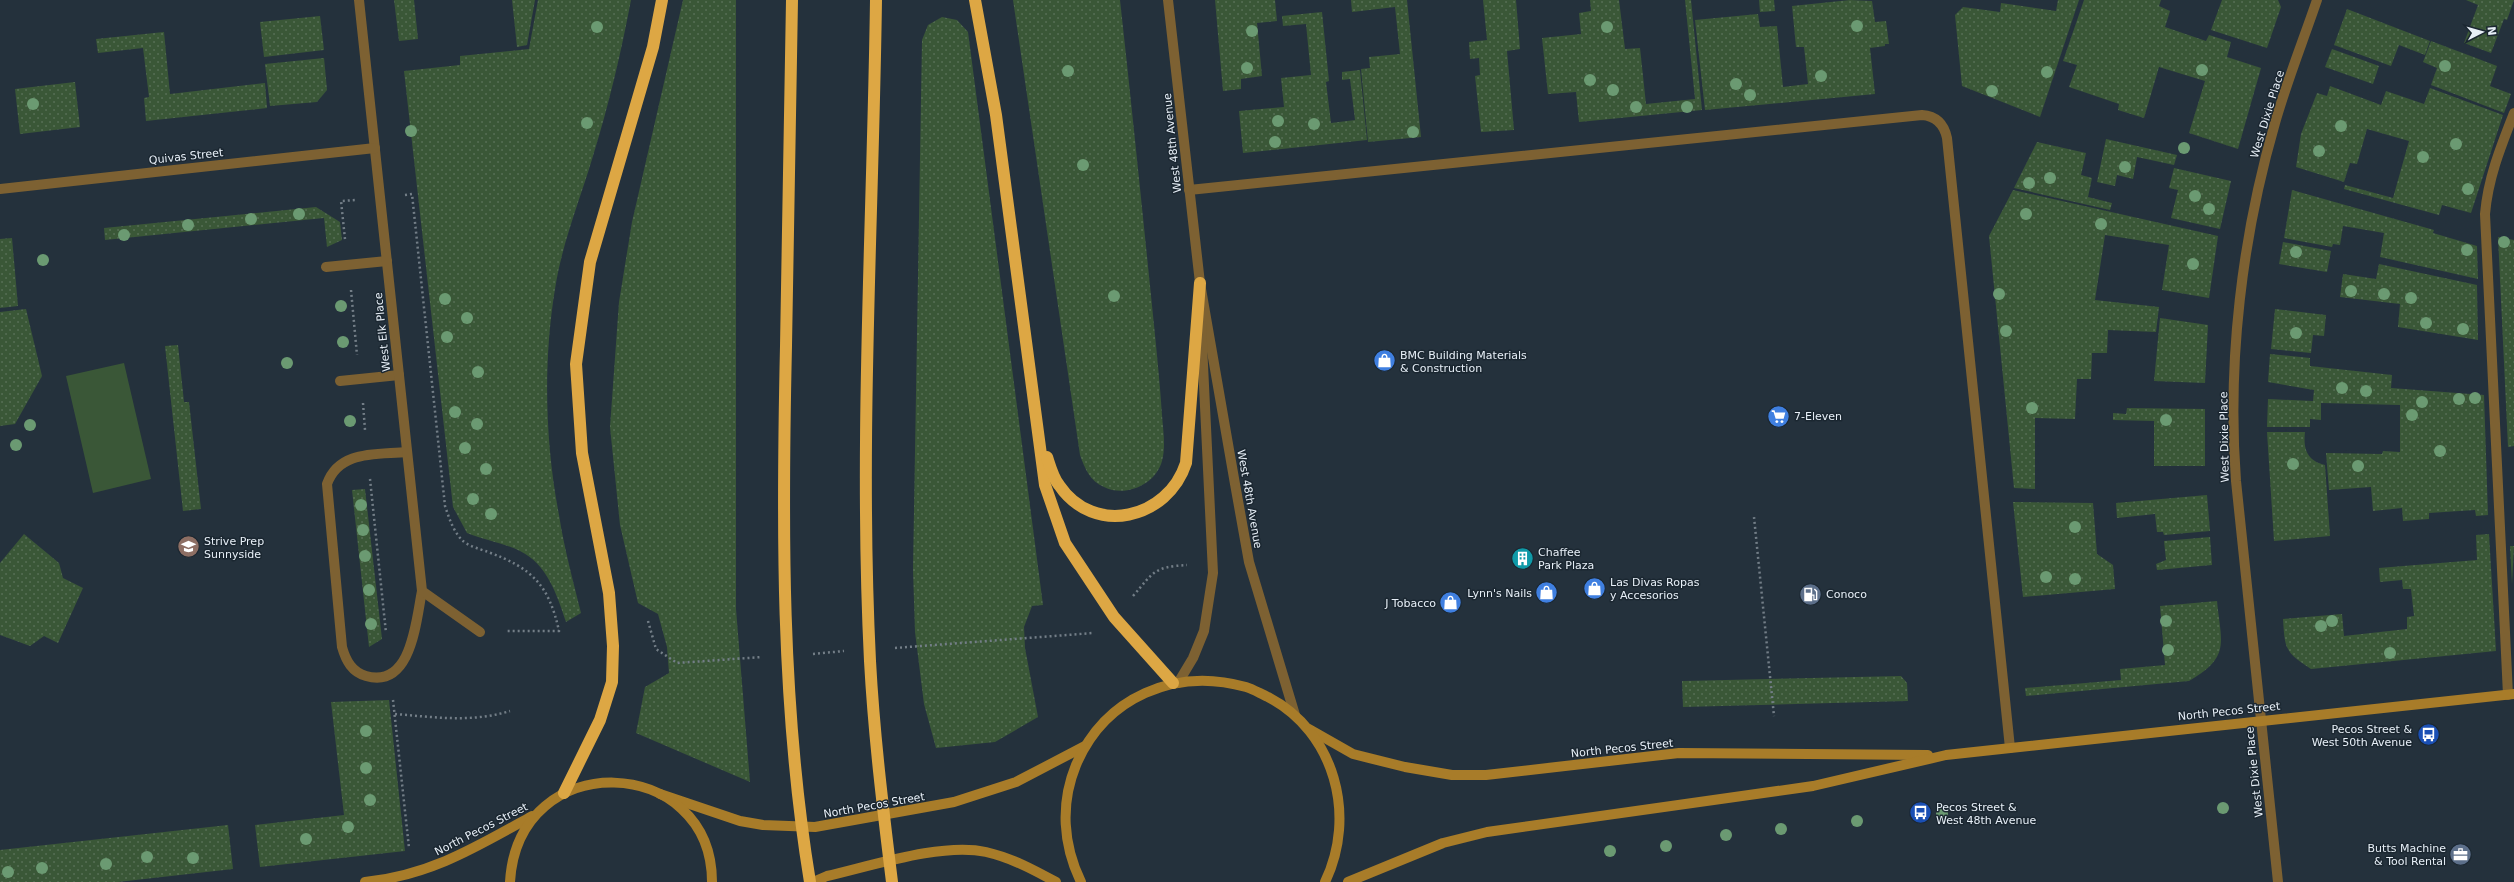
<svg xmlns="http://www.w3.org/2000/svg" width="2514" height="882" font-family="'DejaVu Sans',sans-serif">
  <defs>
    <pattern id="grass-dots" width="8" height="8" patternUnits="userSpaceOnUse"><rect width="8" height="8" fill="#3a5737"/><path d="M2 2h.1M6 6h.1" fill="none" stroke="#566f55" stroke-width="1.8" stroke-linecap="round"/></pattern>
  </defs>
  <rect width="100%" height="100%" fill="#24313c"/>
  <!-- grass -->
  <g fill="url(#grass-dots)">
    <polygon points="394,0 414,0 418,39 399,41"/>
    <polygon points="512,0 535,0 527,45 517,47"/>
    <path d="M538,0H631C621,53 609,104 593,156C580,200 562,243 555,289C543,362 545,442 559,515C564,548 573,580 581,613L566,622C557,595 547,564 520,551C504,543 484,540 467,533L453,507L404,71L460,65V56L529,49Z"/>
    <polygon points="683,0 736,0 736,609 750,782 636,733 645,687 669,673 667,647 658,614 638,603 620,525 610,427 619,302 632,222"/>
    <path d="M1013,0H1120C1132,108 1143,217 1154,325C1157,355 1160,385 1162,415C1163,430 1166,446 1162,461C1156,484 1126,498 1104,487C1090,481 1085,469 1080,455Z"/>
    <polygon points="1215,0 1275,0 1277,21 1257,23 1262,76 1241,79 1241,89 1223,91"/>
    <polygon points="1351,0 1407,0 1421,137 1368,142 1361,69 1370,68 1369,57 1400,54 1395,7 1352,12"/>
    <polygon points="1483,0 1516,0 1520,49 1507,51 1514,130 1481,132 1475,76 1480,75 1479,58 1470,59 1469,42 1487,40"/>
    <polygon points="1590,0 1619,0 1625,49 1640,48 1646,104 1695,99 1685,0 1691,0 1702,110 1579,122 1576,92 1548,94 1542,38 1581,34 1579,13 1591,11"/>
    <polygon points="1759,0 1774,0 1775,11 1760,12"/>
    <polygon points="1850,0 1872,1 1875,22 1886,21 1889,44 1885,44 1885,46 1870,48 1875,94 1705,110 1695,20 1758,14 1760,27 1777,26 1783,87 1808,84 1804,47 1796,47 1792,6"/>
    <polygon points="2058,0 2079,0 2040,117 1962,86 1955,15 1963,7 2000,12 2001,3 2056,11"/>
    <polygon points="2084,0 2161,0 2159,6 2170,11 2165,27 2206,41 2209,35 2231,42 2227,57 2261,68 2238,149 2189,133 2205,81 2159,67 2144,118 2118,110 2119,104 2069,87 2077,65 2063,61"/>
    <polygon points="2222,0 2278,0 2281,7 2267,48 2211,30"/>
    <polygon points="2466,0 2514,0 2507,20 2504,19 2491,53 2464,43 2478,5"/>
    <polygon points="2347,9 2430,41 2425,55 2399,45 2391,66 2334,45"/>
    <polygon points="1322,12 1329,81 1326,82 1331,123 1355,120 1350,79 1342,80 1342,72 1360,70 1367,140 1243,153 1239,111 1284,107 1281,78 1311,75 1306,24 1283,26 1282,16"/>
    <polygon points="320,16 324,50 264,57 260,22"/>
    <polygon points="942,17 957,20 968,32 1043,605 1032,606 1024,627 1025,648 1038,717 995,742 936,748 924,704 915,632 913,570 922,40 928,25"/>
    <polygon points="164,32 170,94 265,83 267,108 146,121 144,98 149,97 143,48 98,53 96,39"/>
    <polygon points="2431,41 2497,66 2490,86 2511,94 2504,113 2431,85 2437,68 2423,62"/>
    <polygon points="2332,49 2379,66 2373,84 2325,67"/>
    <polygon points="324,58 327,90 317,102 270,106 265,64"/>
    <polygon points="75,82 80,127 20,134 15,89"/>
    <polygon points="2330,86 2381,105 2386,91 2424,104 2430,88 2503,115 2471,213 2442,205 2439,215 2344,189 2345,185 2393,198 2409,141 2367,129 2357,164 2350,163 2344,182 2296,167 2301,134 2317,93 2327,96"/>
    <polygon points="2106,139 2177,155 2174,165 2137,157 2133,179 2117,175 2115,186 2097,182"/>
    <polygon points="2037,142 2086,153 2081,175 2092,178 2088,197 2112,203 2110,210 2014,188"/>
    <polygon points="2174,168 2231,181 2220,229 2171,218 2178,190 2169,188"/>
    <polygon points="2013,190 2218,236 2209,298 2162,290 2169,245 2105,235 2095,300 2159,307 2156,332 2108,330 2107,353 2092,353 2091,379 2077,379 2075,419 2035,418 2035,489 2014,488 1989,236"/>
    <polygon points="2292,190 2434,230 2433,233 2477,246 2478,279 2380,257 2384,233 2343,226 2340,245 2333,244 2332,247 2284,238"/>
    <polygon points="316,207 340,222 342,240 327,247 324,218 105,240 104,228"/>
    <polygon points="2498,237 2514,240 2514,446 2508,447"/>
    <polygon points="12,238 18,306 0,308 0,239"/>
    <polygon points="2283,242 2331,251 2327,272 2279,264"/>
    <polygon points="2379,264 2477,285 2478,340 2398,327 2400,304 2340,297 2343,274 2376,279"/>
    <polygon points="26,309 42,376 15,424 0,426 0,312"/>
    <polygon points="2275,309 2326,315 2324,336 2313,335 2311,353 2271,349"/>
    <polygon points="2160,318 2208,325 2205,383 2154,381"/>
    <polygon points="178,345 184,402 189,402 201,509 183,511 165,346"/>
    <polygon points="2270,354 2310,358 2310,366 2392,375 2391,388 2484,395 2488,515 2476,516 2475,510 2429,513 2429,519 2403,521 2402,508 2373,511 2371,487 2329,490 2326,453 2382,454 2383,451 2400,452 2400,405 2321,403 2321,420 2310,419 2310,427 2267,427 2268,399 2313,401 2314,390 2268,382"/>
    <polygon points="2127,408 2205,409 2205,466 2154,466 2154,421 2113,420 2113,413 2126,414"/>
    <path d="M2267,432H2305C2303,449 2307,461 2325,465L2330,536L2274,541Z"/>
    <polygon points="365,489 382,639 369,647 352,490"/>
    <polygon points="2207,495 2210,531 2164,535 2163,532 2157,532 2155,514 2117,518 2116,503"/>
    <polygon points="2013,502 2093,503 2097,554 2113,565 2115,589 2023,597"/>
    <polygon points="24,534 59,563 63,578 83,588 58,643 44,636 30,646 0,635 0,563"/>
    <path d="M2489,534L2496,651L2311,669C2285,652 2285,650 2283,619L2342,614L2344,636L2407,629V617L2414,616L2411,589H2403L2402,580L2380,582L2379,568L2477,560L2476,535Z"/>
    <polygon points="2210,537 2212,565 2157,570 2156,564 2166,560 2164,541"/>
    <polygon points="2510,546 2514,546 2512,584"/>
    <path d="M2217,601C2221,643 2231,657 2189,681L2026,696L2025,688L2121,680L2120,669L2165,665L2160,606Z"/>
    <polygon points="1901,676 1907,683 1908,701 1683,707 1682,681"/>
    <polygon points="389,700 405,851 260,867 255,825 344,815 331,702"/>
    <polygon points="228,825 233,869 118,882 0,882 0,850"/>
  </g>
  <!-- pitch -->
  <polygon fill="#3a5737" points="124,363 151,479 93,493 66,376"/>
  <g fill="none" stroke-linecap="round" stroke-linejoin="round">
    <!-- path -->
    <g stroke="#737e87" stroke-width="2.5" stroke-dasharray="2 3" stroke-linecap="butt">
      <path d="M405,195L412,194L445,506C449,518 453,530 461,539C467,546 480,549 488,552C532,568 549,585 559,631H505"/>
      <polyline points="345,239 341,201 356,200"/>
      <polyline points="351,290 357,355"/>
      <polyline points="363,403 365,430"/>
      <polyline points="370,479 386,633"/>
      <polyline points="1754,517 1774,716"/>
      <path d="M1133,596C1154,572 1153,567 1187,565"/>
      <polyline points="648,621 656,649 677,663 762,657"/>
      <polyline points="895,648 1093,633"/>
      <polyline points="813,654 844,651"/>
      <polyline points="393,700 409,848"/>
      <path d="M395,714C434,717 471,723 510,711"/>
    </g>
    <!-- service -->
    <g stroke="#7d6132" stroke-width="10">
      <path d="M1189,190L1922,115C1936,116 1944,124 1947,138L2010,748"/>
      <polyline points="326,267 387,261"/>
      <polyline points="340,381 399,375"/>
      <path d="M407,452C376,455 339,450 327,484L342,647C346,661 352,672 366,676C412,689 416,620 422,591"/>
      <path d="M2508,695L2485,214C2488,178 2501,146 2514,113"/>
    </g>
    <!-- minor -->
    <g stroke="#7d6132" stroke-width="10">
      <polyline points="359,0 422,591 480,632"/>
      <polyline points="0,189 375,148"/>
      <path d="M2278,882L2236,481C2227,362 2242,237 2275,123C2287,81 2303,41 2317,0"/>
    </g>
    <!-- tertiary -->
    <g stroke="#7d6132" stroke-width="10">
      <polyline points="1168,0 1200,283 1235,484 1249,562 1295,715"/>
      <polyline points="1178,683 1193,658 1204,631 1213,573 1201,323"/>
    </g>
    <!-- secondary -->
    <g stroke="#a87c29" stroke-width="10">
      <polyline points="1309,729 1353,754 1405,767 1452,775 1486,775 1679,753 1928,755"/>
      <polyline points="660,794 740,821 763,825 815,827 954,802 1016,782 1085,746"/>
      <path d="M365,882C431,875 476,847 532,816"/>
      <path d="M510,882C518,745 712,754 712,882"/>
      <path d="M813,882L827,876C871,866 943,842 986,852C1012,858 1034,870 1056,882"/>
      <path d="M1081,882C1063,845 1060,804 1076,765C1105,697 1175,667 1246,687C1253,689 1261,694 1268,697C1335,732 1357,816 1325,882"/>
      <polyline points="1348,882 1443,843 1487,832 1813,786 1946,755 2514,694"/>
    </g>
    <!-- motorway -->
    <g stroke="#dda744" stroke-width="12">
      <path d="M792,0C790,115 788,231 786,346C782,524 781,706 810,882"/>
      <path d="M876,0C873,220 859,441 870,661C874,735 883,809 892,882"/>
      <polyline points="975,0 996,115 1045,485 1065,543 1114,617 1173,683"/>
      <path d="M1047,457C1050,466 1053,478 1059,485C1094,537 1168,519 1186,463L1200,283"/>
      <polyline points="564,793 600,720 612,682 613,646 609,593 582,453 576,364 590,262 653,47 662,0"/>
    </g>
  </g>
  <!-- trees -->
  <g fill="#6b9a72">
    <circle cx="1857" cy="26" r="6"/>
    <circle cx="597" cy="27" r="6"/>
    <circle cx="1607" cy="27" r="6"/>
    <circle cx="1252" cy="31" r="6"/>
    <circle cx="2445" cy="66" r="6"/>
    <circle cx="1247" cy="68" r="6"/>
    <circle cx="2202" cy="70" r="6"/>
    <circle cx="1068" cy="71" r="6"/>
    <circle cx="2047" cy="72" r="6"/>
    <circle cx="1821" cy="76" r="6"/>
    <circle cx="1590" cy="80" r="6"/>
    <circle cx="1736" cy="84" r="6"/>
    <circle cx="1613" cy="90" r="6"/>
    <circle cx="1992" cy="91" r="6"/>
    <circle cx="1750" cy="95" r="6"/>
    <circle cx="33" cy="104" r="6"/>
    <circle cx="1636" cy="107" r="6"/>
    <circle cx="1687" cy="107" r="6"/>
    <circle cx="1278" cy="121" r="6"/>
    <circle cx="587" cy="123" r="6"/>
    <circle cx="1314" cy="124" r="6"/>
    <circle cx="2341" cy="126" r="6"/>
    <circle cx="411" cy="131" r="6"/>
    <circle cx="1413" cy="132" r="6"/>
    <circle cx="1275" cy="142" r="6"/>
    <circle cx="2456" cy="144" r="6"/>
    <circle cx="2184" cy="148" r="6"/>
    <circle cx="2319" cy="151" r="6"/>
    <circle cx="2423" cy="157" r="6"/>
    <circle cx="1083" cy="165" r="6"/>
    <circle cx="2125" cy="167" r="6"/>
    <circle cx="2050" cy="178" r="6"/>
    <circle cx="2029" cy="183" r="6"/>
    <circle cx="2468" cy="189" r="6"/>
    <circle cx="2195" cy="196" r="6"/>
    <circle cx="2209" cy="209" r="6"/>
    <circle cx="299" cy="214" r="6"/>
    <circle cx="2026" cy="214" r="6"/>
    <circle cx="251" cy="219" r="6"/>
    <circle cx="2101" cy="224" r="6"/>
    <circle cx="188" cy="225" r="6"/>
    <circle cx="124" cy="235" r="6"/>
    <circle cx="2504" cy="242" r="6"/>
    <circle cx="2467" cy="250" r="6"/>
    <circle cx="2296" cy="252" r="6"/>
    <circle cx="43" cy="260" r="6"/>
    <circle cx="2193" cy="264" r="6"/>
    <circle cx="2351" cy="291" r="6"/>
    <circle cx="1999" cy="294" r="6"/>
    <circle cx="2384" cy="294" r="6"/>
    <circle cx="1114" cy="296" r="6"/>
    <circle cx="2411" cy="298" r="6"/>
    <circle cx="445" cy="299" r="6"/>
    <circle cx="341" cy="306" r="6"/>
    <circle cx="467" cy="318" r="6"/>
    <circle cx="2426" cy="323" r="6"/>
    <circle cx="2463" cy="329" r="6"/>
    <circle cx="2006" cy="331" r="6"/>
    <circle cx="2296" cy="333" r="6"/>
    <circle cx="447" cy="337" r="6"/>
    <circle cx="343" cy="342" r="6"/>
    <circle cx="287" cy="363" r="6"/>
    <circle cx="478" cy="372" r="6"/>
    <circle cx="2342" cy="388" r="6"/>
    <circle cx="2366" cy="391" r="6"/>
    <circle cx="2475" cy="398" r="6"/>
    <circle cx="2459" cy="399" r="6"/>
    <circle cx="2422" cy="402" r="6"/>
    <circle cx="2032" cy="408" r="6"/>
    <circle cx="455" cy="412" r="6"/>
    <circle cx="2412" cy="415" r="6"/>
    <circle cx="2166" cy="420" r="6"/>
    <circle cx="350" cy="421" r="6"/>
    <circle cx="477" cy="424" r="6"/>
    <circle cx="30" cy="425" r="6"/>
    <circle cx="16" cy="445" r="6"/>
    <circle cx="465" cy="448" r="6"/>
    <circle cx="2440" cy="451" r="6"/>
    <circle cx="2293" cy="464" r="6"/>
    <circle cx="2358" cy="466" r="6"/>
    <circle cx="486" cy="469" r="6"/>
    <circle cx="473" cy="499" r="6"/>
    <circle cx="361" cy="505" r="6"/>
    <circle cx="491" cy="514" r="6"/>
    <circle cx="2075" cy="527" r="6"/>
    <circle cx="363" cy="530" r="6"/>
    <circle cx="365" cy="556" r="6"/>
    <circle cx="2046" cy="577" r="6"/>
    <circle cx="2075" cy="579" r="6"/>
    <circle cx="369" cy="590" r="6"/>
    <circle cx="2166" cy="621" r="6"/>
    <circle cx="2332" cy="621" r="6"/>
    <circle cx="371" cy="624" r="6"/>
    <circle cx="2321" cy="626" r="6"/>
    <circle cx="2168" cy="650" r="6"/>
    <circle cx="2390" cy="653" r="6"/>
    <circle cx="366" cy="731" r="6"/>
    <circle cx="366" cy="768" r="6"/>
    <circle cx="370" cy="800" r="6"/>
    <circle cx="2223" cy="808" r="6"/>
    <circle cx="1942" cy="814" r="6"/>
    <circle cx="1857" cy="821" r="6"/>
    <circle cx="348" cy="827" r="6"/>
    <circle cx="1781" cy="829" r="6"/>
    <circle cx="1726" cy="835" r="6"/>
    <circle cx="306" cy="839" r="6"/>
    <circle cx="1666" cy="846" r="6"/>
    <circle cx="1610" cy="851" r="6"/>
    <circle cx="147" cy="857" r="6"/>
    <circle cx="193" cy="858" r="6"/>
    <circle cx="106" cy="864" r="6"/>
    <circle cx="42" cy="868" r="6"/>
    <circle cx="8" cy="872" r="6"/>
  </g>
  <!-- icons -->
  <defs>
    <symbol id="shop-disc" viewBox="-11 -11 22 22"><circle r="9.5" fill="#3f7fe0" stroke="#1b2731"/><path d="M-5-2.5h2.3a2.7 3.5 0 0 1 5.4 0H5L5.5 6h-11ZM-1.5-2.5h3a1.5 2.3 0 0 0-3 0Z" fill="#fff"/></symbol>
    <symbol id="supermarket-disc" viewBox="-11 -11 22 22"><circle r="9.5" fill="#3f7fe0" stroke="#1b2731"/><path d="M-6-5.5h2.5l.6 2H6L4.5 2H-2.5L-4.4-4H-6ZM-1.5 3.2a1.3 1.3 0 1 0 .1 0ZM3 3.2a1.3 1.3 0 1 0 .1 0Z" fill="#fff"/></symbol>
    <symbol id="school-disc" viewBox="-11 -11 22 22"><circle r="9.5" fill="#8d6e63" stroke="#1b2731"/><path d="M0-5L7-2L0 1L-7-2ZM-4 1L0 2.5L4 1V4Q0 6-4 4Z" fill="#fff"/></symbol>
    <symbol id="building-disc" viewBox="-11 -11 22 22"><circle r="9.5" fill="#0f9aa8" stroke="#1b2731"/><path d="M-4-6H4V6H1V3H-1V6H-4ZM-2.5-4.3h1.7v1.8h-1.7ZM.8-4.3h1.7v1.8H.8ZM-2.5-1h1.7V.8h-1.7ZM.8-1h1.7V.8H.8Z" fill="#fff"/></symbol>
    <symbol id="fuel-disc" viewBox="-11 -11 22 22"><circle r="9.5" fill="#5c6f8a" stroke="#1b2731"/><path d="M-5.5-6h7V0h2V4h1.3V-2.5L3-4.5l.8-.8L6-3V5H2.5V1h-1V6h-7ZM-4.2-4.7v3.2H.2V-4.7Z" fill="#fff"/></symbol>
    <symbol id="bus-disc" viewBox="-11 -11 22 22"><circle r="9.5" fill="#1a4fb4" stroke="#1b2731"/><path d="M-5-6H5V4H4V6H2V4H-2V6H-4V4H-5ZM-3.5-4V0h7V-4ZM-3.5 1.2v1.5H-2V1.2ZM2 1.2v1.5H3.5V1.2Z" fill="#fff"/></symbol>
    <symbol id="office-disc" viewBox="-11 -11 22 22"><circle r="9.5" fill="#5c6f8a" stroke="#1b2731"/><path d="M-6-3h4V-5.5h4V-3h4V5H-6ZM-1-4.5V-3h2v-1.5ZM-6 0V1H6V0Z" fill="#fff"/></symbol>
  </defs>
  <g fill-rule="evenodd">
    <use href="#shop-disc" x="1372" y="348" width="25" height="25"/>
    <use href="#supermarket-disc" x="1766" y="404" width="25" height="25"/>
    <use href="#school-disc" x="176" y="534" width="25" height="25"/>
    <use href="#building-disc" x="1510" y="546" width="25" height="25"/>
    <use href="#shop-disc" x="1582" y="576" width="25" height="25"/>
    <use href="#shop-disc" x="1534" y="580" width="25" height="25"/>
    <use href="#fuel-disc" x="1798" y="582" width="25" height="25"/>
    <use href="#shop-disc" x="1438" y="590" width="25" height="25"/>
    <use href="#bus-disc" x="2416" y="722" width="25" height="25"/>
    <use href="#bus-disc" x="1908" y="800" width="25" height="25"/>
    <use href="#office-disc" x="2448" y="842" width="25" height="25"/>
  </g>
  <g text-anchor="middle" stroke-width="3" stroke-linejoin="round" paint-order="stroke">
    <!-- street labels -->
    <g font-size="11" fill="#e7eff7" stroke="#1b2731">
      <text transform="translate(2267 114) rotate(-73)" y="4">West Dixie Place</text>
      <text transform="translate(1172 143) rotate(-96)" y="4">West 48th Avenue</text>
      <text transform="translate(186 156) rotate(-6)" y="4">Quivas Street</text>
      <text transform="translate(382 332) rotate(-96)" y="4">West Elk Place</text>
      <text transform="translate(2224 437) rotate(-91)" y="4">West Dixie Place</text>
      <text transform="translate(1250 499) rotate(80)" y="4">West 48th Avenue</text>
      <text transform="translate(2229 711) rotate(-6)" y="4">North Pecos Street</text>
      <text transform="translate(1622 748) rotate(-6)" y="4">North Pecos Street</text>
      <text transform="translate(2254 772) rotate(-96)" y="4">West Dixie Place</text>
      <text transform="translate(874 805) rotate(-10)" y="4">North Pecos Street</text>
      <text transform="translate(481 829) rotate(-27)" y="4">North Pecos Street</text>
    </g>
    <!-- poi labels -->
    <g font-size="11" fill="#e7eff7" stroke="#1b2731" text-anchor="start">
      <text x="1400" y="359">BMC Building Materials<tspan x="1400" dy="13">&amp; Construction</tspan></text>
      <text x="1794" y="420">7-Eleven</text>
      <text x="204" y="545">Strive Prep<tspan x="204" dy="13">Sunnyside</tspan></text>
      <text x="1538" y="556">Chaffee<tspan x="1538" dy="13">Park Plaza</tspan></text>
      <text x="1610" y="586">Las Divas Ropas<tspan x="1610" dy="13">y Accesorios</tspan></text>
      <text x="1532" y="597" text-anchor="end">Lynn's Nails</text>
      <text x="1826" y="598">Conoco</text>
      <text x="1436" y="607" text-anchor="end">J Tobacco</text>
      <text x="2412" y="733" text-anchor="end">Pecos Street &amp;<tspan x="2412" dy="13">West 50th Avenue</tspan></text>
      <text x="1936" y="811">Pecos Street &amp;<tspan x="1936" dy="13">West 48th Avenue</tspan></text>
      <text x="2446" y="852" text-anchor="end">Butts Machine<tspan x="2446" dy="13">&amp; Tool Rental</tspan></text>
    </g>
  </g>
  <!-- north arrow -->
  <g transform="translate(2482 32) rotate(84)" stroke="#1b2731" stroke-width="3" paint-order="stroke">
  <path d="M0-3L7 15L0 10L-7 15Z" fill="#e7eff7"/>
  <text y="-6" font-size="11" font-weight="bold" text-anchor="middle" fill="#e7eff7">N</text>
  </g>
</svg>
